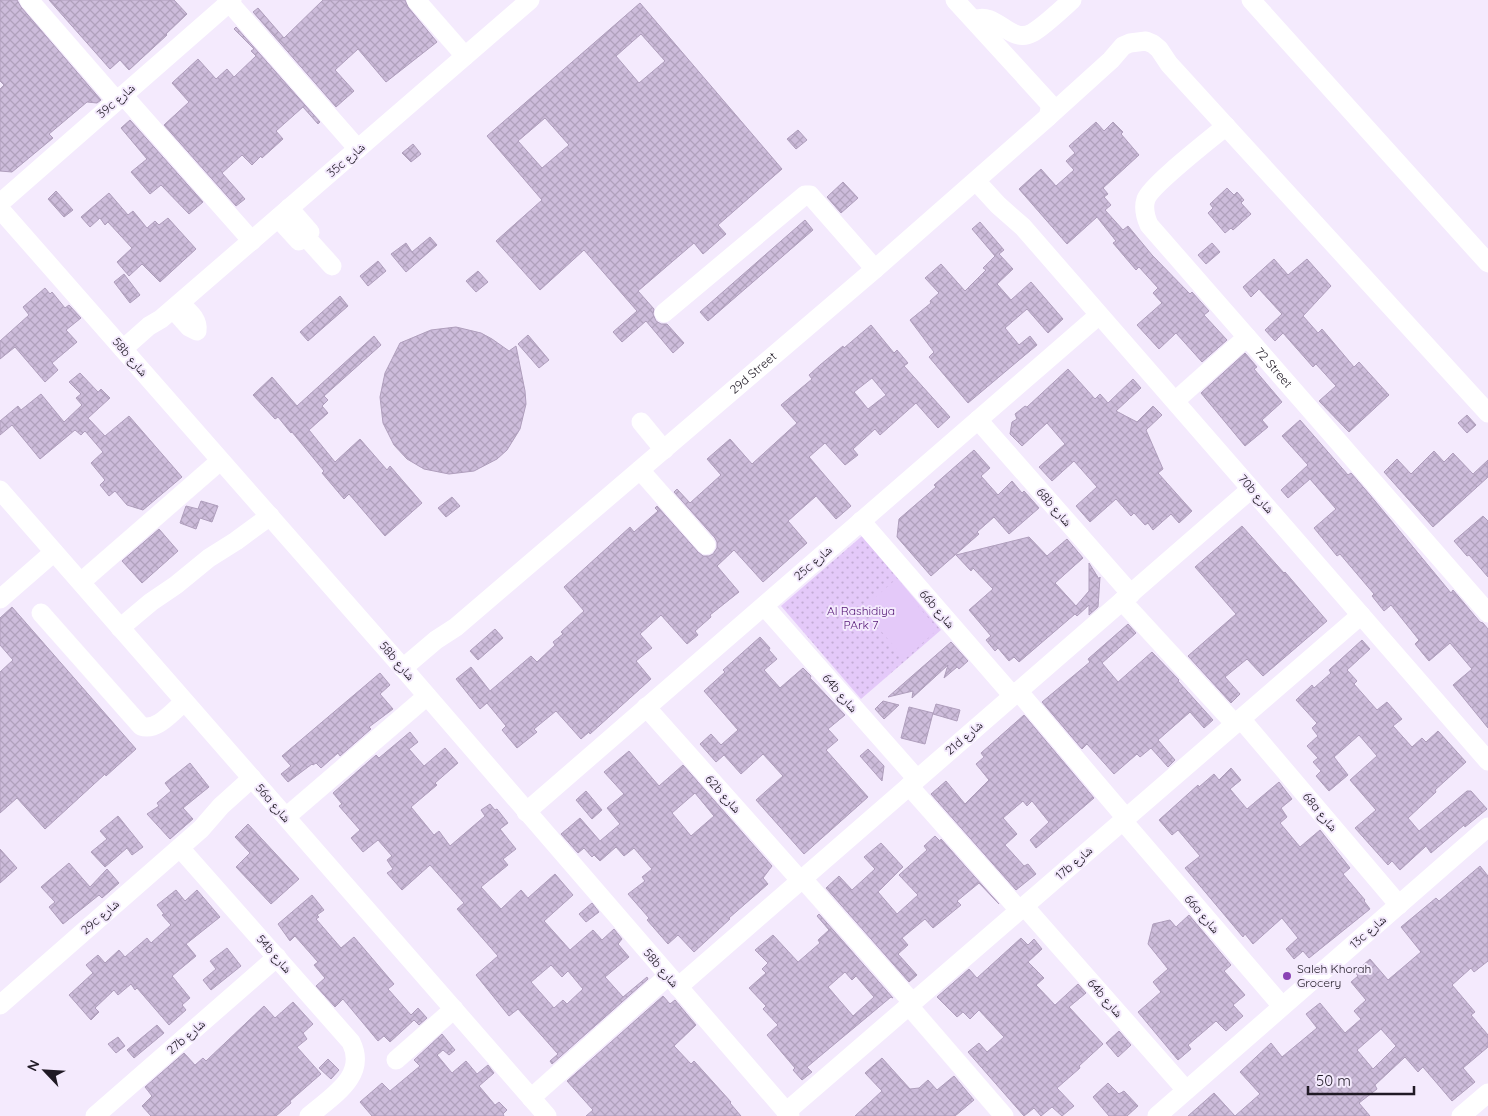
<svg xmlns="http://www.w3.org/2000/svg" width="1488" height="1116" font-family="Quicksand,'Noto Naskh Arabic',sans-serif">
  <defs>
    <pattern id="park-dots" width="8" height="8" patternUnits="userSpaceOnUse" patternTransform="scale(1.25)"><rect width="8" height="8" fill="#e4c9f9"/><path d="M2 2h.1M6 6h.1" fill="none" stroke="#c3acd5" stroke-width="1.8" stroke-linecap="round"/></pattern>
    <pattern id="building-cross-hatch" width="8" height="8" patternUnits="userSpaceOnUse" patternTransform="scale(1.25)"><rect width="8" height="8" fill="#cdbcdb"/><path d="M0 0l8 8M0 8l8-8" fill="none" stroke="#b0a1bc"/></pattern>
  </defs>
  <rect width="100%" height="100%" fill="#f4eafd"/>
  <!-- park -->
  <polygon fill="url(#park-dots)" points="862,536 941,630 861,699 781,606"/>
  <!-- pitch -->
  <polygon fill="#e4c9f9" points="895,580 938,629 905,659 862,609"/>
  <!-- building -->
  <g fill="url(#building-cross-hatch)" stroke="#af9ebc" fill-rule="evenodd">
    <polygon points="0,0 17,0 21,7 101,100 97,103 87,102 49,134 53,138 12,172 0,171 0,89 4,85 0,81"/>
    <polygon points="49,0 174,0 187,14 166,34 167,35 129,70 120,60 110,69"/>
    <polygon points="323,0 405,0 408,7 437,42 386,82 358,49 335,70 354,91 336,107 253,12 258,8 284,38"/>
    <path d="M640,3L782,169L718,225L726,234L703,254L694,243L638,291L654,309L653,314L656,321L661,324H667L684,343L673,353L646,321L622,342L613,332L637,311L584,250L540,290L496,241L542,200L487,136ZM641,34L665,61L639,83L616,56ZM545,118L569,145L542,168L518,141Z"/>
    <polygon points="236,27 320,122 318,124 303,107 276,131 283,139 262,158 261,156 252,165 242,155 222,173 245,199 236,206 164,125 189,102 172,83 198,59 216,79 227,69 234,77 256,56 251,51 254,49 234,29"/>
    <polygon points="130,120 203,202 189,214 161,185 150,194 131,172 147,159 121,128"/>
    <polygon points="1096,122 1104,131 1113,122 1123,132 1121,134 1139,155 1103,188 1108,194 1104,197 1111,205 1105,210 1123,230 1128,226 1152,255 1190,294 1192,292 1209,311 1204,315 1227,340 1202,362 1176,333 1159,349 1137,325 1162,303 1153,293 1158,288 1139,267 1136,270 1113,243 1116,241 1097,217 1067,244 1019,189 1041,169 1056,186 1074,170 1066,161 1075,153 1069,146"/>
    <polygon points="798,130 807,140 796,149 787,139"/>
    <polygon points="413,144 421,154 411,162 402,153"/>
    <polygon points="843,182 858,198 841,213 827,197"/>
    <polygon points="1227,188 1234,195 1237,192 1244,200 1241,203 1251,214 1233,230 1231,228 1225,233 1208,213 1213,208 1210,204"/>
    <polygon points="56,191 73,210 64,217 48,199"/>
    <polygon points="109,193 128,215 133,211 147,228 155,221 159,225 168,218 196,249 160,282 142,264 129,276 117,262 132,248 108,222 105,225 100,218 90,227 81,217"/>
    <polygon points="805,220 813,230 708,321 700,312"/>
    <polygon points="980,222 1004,250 999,254 1013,269 997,284 1011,300 1031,282 1063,319 1048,333 1027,309 1005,328 1019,345 1030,336 1037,345 968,403 929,357 934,352 910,320 931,303 930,301 939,293 925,278 941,264 965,291 986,270 983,268 995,256 972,229"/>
    <polygon points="430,237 437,245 406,272 391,254 406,243 412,252"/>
    <polygon points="1212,243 1220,252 1206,264 1198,255"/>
    <polygon points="1274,259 1288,275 1307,259 1331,286 1303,316 1318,333 1322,329 1354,367 1359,362 1389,395 1349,432 1319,401 1336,386 1335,385 1316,364 1313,367 1283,333 1275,341 1265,330 1282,314 1259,289 1251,297 1243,287"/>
    <polygon points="378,261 386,271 368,286 360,276"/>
    <polygon points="478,271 488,282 476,292 466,281"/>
    <polygon points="124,274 140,295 130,303 114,282"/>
    <polygon points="45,288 50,294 52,292 65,308 69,305 81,318 66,330 77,342 52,363 58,370 45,382 15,347 0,359 0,341 29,315 23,307"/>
    <polygon points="340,296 348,306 308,341 300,332"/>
    <path d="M871,325L894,353L897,350L908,363L904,366L950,417L938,428L916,403L880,435L875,429L853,449L858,455L845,465L825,443L809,457L851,506L836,519L816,496L788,521L807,543L763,582L734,550L717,566L739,592L710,615L711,617L695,631L698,635L687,644L661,615L640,634L652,648L636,661L651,679L590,734L589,732L581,739L556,711L534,729L537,732L517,748L502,730L506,726L487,703L480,709L456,679L471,667L490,691L531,656L537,662L555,645L553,642L563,634L561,632L584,611L564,587L630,527L634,532L658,511L655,508L657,506L698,552L703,556H709L713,554L717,548V542L715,538L674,492L677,489L690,503L721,475L707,459L730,439L752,464L797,423L781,405L812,379L809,375L820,365L843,346L844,348ZM872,378L886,395L868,409L854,392Z"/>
    <polygon points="456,327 481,333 492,339 509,351 516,346 525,391 526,404 520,429 507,450 497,459 474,471 449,474 424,469 407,459 394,445 383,423 380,397 385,373 400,343 431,330"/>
    <polygon points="528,335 549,360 539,368 518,344"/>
    <polygon points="374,336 381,345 324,396 328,400 322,406 328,413 309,430 335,462 360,439 387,470 390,466 422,503 385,536 349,494 344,499 322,473 324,471 292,432 291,433 278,417 275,419 253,395 272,377 297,406"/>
    <polygon points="1245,353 1257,367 1254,369 1282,402 1262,420 1268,427 1245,446 1201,393"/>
    <polygon points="1068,369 1095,399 1100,394 1108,403 1133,379 1141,388 1116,411 1137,422 1153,406 1162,415 1146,430 1163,469 1158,473 1192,511 1179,523 1171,514 1153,530 1148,523 1145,525 1134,513 1131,516 1116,499 1090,522 1076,506 1097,487 1074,461 1052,481 1039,467 1065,444 1047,423 1022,446 1010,434 1012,422 1017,419 1015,414 1025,406 1027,407"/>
    <polygon points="80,373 98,392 101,389 110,398 88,418 105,436 129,416 182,477 143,510 127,505 115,491 109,496 100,485 105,480 91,463 103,452 85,431 81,435 75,430 40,459 12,425 0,435 0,421 18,406 21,410 41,394 64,422 82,405 76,398 81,394 69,382"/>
    <polygon points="1467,415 1476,425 1467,433 1458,423"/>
    <polygon points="1300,420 1348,475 1351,473 1370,495 1451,593 1453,590 1480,622 1483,623 1488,629 1488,728 1453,685 1472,669 1450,643 1429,661 1415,644 1419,640 1391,605 1384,611 1372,596 1374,594 1340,554 1337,556 1314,528 1336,509 1310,479 1288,498 1281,490 1308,465 1282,436"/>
    <polygon points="974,450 990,468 981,476 998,495 1012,481 1022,493 1024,491 1039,508 1009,534 994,517 977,532 979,534 931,576 897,537 899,519 936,487 934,485"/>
    <polygon points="1434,451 1444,462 1453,453 1473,474 1488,460 1488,477 1433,527 1384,472 1397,459 1411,474"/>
    <polygon points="452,497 460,506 446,517 438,508"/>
    <polygon points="201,501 218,506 212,522 200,518 196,529 180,523 186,506 198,509"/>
    <polygon points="1483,516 1488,521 1488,577 1469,555 1467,556 1454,541"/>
    <polygon points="1242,526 1284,573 1285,572 1327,621 1263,676 1247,659 1225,677 1240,694 1231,703 1188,656 1236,614 1195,567"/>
    <polygon points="159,529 178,551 142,583 122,561"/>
    <polygon points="1029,537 1047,556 1067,539 1083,558 1055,583 1076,606 1089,591 1089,563 1099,579 1100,577 1098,607 1089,615 1089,605 1077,616 1075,614 1019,662 1014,657 1009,661 998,648 995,651 986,640 991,636 969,610 993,589 973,568 971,571 956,555"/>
    <polygon points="12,607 136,749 106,776 105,774 45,829 17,798 0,813 0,672 13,660 0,645 0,618"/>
    <polygon points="1128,624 1136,633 1102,663 1118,682 1152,652 1179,680 1178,681 1213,720 1204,728 1190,712 1158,740 1175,760 1168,767 1151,748 1140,757 1137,754 1114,774 1087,744 1082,749 1042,702 1090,662 1088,659"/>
    <polygon points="495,629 503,638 478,660 470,651"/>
    <polygon points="760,637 770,648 769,650 777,659 764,670 780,688 803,668 811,676 810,678 845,715 828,729 838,740 826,750 868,797 804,854 756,800 783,776 763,754 741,774 724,755 716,762 700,744 711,734 721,745 738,730 704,691 725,672 723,670"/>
    <polygon points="1362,640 1370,649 1347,670 1357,681 1354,684 1377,710 1387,702 1402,719 1393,726 1412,747 1422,738 1426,742 1438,731 1466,762 1435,790 1436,792 1408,818 1419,831 1467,791 1471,791 1487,809 1465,827 1464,825 1431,853 1426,846 1400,870 1392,861 1388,865 1355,828 1376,810 1350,780 1377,756 1359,735 1334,757 1348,775 1329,791 1316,776 1321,771 1313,762 1318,758 1307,746 1318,736 1312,728 1317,723 1296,700 1312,685 1314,688 1331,673 1329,670"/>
    <polygon points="951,642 968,661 959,669 957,667 944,678 948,665 912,698 913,691 888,697"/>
    <polygon points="380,673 390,685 380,694 393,709 369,727 371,729 340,756 338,753 321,768 316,763 313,765 312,764 288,782 281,774 291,766 282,756"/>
    <polygon points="883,701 899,705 884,719 875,709"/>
    <polygon points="936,704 960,710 957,721 933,714"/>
    <polygon points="909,707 933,713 925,744 901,738"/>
    <polygon points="1024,715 1094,798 1036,848 1030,840 1049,822 1032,801 1027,806 1023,801 1003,818 1017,834 1005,845 1024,866 1028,864 1036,874 1016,890 931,794 946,781 965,804 989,780 976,764 984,757 981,753"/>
    <path d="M410,732L418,742L409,749L424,766L445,748L458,763L435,783L437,785L411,807L434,835L439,831L450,846L485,816L481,810L490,804L495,810L497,809L508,823L500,829L516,849L503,859L508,865L481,887L501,909L521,890L528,898L555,874L573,895L544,921L570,950L593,930L602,940L614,929L622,939L618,944L629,957L605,977L623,997L647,977L648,979L552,1064L550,1061L558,1054L518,1009L509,1016L476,975L498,956L457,909L464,903L430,865L402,890L387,873L393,869L387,860L392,856L378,840L363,852L351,838L360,830L339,806L342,804L333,793L376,755L379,758ZM551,965L562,977L568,971L583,989L567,1004L563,1000L554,1008L531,982Z"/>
    <polygon points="868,749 884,766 882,781 860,756"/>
    <path d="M629,751L659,786L683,765L772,866L763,878L768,884L729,918L730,919L694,952L678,935L668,944L647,920L649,918L628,894L645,881L642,877L652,869L634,848L624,856L616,847L600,861L594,855L592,857L584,848L578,853L561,834L580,818L600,841L620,824L607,808L624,794L604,772ZM695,793L714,816L691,836L672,813Z"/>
    <polygon points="190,763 209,787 183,808 193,819 170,839 147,814 159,806 157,803 171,791 165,783"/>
    <polygon points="1231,768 1241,780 1230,789 1247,809 1279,782 1292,799 1281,808 1287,817 1280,823 1300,847 1320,830 1350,868 1343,874 1365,900 1364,901 1370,909 1309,958 1303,951 1294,959 1286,949 1298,938 1282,918 1253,944 1245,934 1243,937 1185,868 1200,856 1178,830 1172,835 1159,820 1198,785 1199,787 1214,774 1219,780"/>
    <polygon points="586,791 602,810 592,819 576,800"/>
    <polygon points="118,816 143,847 132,855 127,848 105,867 91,852 107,839 100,831"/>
    <polygon points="248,824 299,879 271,904 236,867 250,853 235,837"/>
    <polygon points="935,836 940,841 941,839 999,904 979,883 957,901 961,905 933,928 925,919 902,938 908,945 898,954 917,975 909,982 826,888 839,876 852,890 875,869 864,857 881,843 903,867 878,892 897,914 918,895 899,875 927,850 924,846"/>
    <polygon points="0,849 17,868 0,883"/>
    <polygon points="69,863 90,887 107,869 119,883 102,898 99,895 63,924 49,907 55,902 41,887"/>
    <path d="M1480,866L1488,876V961L1474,972L1471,968L1452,985L1475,1012L1471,1015L1488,1035V1047L1463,1068L1475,1082L1452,1101L1423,1067L1418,1072L1405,1057L1375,1085L1377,1089L1359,1103L1370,1116H1235L1260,1094L1240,1072L1271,1043L1282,1057L1317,1028L1306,1014L1320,1003L1345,1033L1361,1019L1354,1011L1366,1000L1351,982L1358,976L1355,972L1370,959L1388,980L1421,952L1401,927L1436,898L1439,901ZM1381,1029L1396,1046L1373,1069L1357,1050Z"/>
    <polygon points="176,890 185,901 197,890 220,917 186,944 196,956 172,976 190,998 182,1005 186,1010 169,1025 137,988 135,990 131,984 118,995 114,990 95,1008 99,1012 91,1020 69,995 93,973 86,965 98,955 105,963 119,950 125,957 147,938 151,943 171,925 162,915 164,914 157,905"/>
    <polygon points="312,895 324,910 317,915 319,917 316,919 341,948 354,937 394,984 388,989 411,1015 418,1008 427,1018 419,1025 414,1020 390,1042 384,1036 378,1041 343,999 335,1007 316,986 325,978 314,965 318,962 295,936 290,941 278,924"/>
    <polygon points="592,903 599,912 586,922 579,914"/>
    <path d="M819,914L893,998L891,997L807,1067L812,1072L802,1080L793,1070L795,1068L767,1035L778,1025L763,1009L766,1006L749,988L766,973L762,969L768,963L755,950L773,935L798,962L820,943L818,940L829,930L817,916ZM845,972L852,980L856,976L874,997L853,1016L828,987Z"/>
    <polygon points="1189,915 1231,965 1224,971 1245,995 1233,1005 1243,1016 1226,1031 1216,1021 1188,1045 1191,1049 1178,1060 1138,1012 1161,992 1153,982 1168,969 1148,944 1153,924 1170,920 1176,927"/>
    <polygon points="1021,938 1028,945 1034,939 1042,949 1028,962 1044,978 1036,985 1055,1005 1078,984 1086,993 1069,1007 1103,1044 1079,1066 1080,1068 1057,1088 1074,1106 1062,1116 1052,1107 1041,1116 1034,1108 1024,1116 968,1052 979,1043 987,1052 1004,1037 979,1010 970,1019 963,1012 957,1017 937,997 969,969 977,978"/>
    <polygon points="227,948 241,966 211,990 203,980 216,969 210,961"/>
    <polygon points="663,996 670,1004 675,1000 696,1025 674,1046 691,1064 694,1061 731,1102 730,1103 741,1116 586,1116 593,1110 567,1081"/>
    <polygon points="293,1002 313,1024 303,1033 307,1039 297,1047 321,1074 290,1101 291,1103 276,1116 151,1116 142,1106 152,1096 145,1087 184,1053 195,1065 203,1058 206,1061 264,1006 275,1018"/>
    <polygon points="157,1025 164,1033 134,1058 127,1050"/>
    <polygon points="1119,1031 1131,1045 1118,1057 1106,1043"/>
    <polygon points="442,1034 455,1050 449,1055 443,1050 437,1055 452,1073 466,1061 477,1074 488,1065 494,1073 479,1086 495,1105 499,1102 507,1110 503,1114 504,1116 372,1116 360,1102 382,1083 390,1091 420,1066 414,1060"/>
    <polygon points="118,1037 125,1046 116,1053 108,1044"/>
    <polygon points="882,1058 910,1089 919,1088 928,1080 937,1090 954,1076 974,1100 955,1116 855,1116 882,1091 865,1073"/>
    <polygon points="328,1059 339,1070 331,1079 319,1068"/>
    <polygon points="1108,1083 1119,1094 1124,1091 1138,1106 1127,1116 1109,1116 1093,1097"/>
    <polygon points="1214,1093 1235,1116 1188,1116 1205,1101"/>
  </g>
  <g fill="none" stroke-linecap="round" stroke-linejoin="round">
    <!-- minor -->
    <g stroke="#fff" stroke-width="19">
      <polyline points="29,0 116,100"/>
      <polyline points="227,0 358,149"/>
      <polyline points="416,0 465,56"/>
      <polyline points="1251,0 1488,263"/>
      <path d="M974,20C996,10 1010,45 1032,33C1043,27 1062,9 1072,0"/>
      <polyline points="123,95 252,241"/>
      <polyline points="1048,117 1111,60 1123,46 1130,43 1146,41 1153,44 1159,49 1169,64 1488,413"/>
      <path id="s1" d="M1226,126C1211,139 1152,184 1146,199C1143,208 1145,216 1149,225L1488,613"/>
      <polyline points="976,181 998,205 1023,227 1488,761"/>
      <polyline points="0,203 232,0"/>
      <polyline points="289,208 310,232"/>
      <polyline points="0,209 403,668 790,1116"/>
      <polyline points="278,218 299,241"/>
      <polyline points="305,236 332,266"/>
      <path d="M173,309L189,327L197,331C199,319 188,311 180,303"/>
      <polyline points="664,313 805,195 810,195 875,269"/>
      <polyline points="123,349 149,326 161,319 530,0"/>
      <polyline points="1175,401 1247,337"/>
      <polyline points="978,420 1131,594"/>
      <polyline points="641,422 664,450"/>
      <polyline points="640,470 706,545"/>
      <polyline points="0,490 547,1116"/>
      <polyline points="861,521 1013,696"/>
      <polyline points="81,582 220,461"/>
      <polyline points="0,599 54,552"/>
      <polyline points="1122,601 1235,724"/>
      <polyline points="764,606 917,779"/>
      <path d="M41,613L141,726C157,732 173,711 184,702"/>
      <polyline points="120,628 151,602 176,585 209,558 236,541 270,516"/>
      <path id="s2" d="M403,668L436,640L456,627L875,269L1048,117L1050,109L1049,103L955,0"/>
      <polyline points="1018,691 1126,818"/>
      <polyline points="646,707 800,880"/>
      <polyline points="1241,719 1399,905"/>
      <polyline points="909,786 1019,910"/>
      <polyline points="526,812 1099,315"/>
      <polyline points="286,817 427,696"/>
      <polyline points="1123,821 1282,1006"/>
      <path d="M180,848L351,1042C368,1076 332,1096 309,1116"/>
      <polyline points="802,878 912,1002"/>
      <polyline points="1024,906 1186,1090"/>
      <polyline points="678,987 1251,489"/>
      <polyline points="0,1005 201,829 221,806 252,778"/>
      <polyline points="909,1006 1004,1116"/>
      <polyline points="396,1060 454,1009"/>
      <polyline points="531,1098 668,976"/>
      <polyline points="786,1112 1361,615"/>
      <polyline points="95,1116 277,957"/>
      <polyline points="1157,1116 1488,827"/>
      <polyline points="1461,1116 1488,1093"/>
    </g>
  </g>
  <!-- markers -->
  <circle fill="#8a42b5" stroke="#f4eafd" stroke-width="2" cx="1287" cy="976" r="5"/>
  <g text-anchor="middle" stroke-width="4" stroke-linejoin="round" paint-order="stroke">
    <!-- street labels -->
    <g font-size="12" fill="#201a25" stroke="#f4eafd">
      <text transform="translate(116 101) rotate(-41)" y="4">39c شارع</text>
      <text transform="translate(346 160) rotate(-41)" y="4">35c شارع</text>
      <text transform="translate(130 357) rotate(49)" y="4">58b شارع</text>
      <text dy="4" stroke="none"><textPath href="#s1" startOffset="325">72 Street</textPath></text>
      <text dy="4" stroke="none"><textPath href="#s2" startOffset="458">29d Street</textPath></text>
      <text transform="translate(1256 494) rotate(49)" y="4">70b شارع</text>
      <text transform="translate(1054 507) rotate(49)" y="4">68b شارع</text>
      <text transform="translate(813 563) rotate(-41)" y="4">25c شارع</text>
      <text transform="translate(937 609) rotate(49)" y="4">66b شارع</text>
      <text transform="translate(397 661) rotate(49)" y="4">58b شارع</text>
      <text transform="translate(840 693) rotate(49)" y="4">64b شارع</text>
      <text transform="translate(964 738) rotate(-41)" y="4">21d شارع</text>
      <text transform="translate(723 794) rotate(48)" y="4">62b شارع</text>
      <text transform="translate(273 803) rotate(49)" y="4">56a شارع</text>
      <text transform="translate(1320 812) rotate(50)" y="4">68a شارع</text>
      <text transform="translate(1074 863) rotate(-41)" y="4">17b شارع</text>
      <text transform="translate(1202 914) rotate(49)" y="4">66a شارع</text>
      <text transform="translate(100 917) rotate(-41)" y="4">29c شارع</text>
      <text transform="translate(1368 932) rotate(-41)" y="4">13c شارع</text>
      <text transform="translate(274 954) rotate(49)" y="4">54b شارع</text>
      <text transform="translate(661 968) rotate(49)" y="4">58b شارع</text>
      <text transform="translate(1105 998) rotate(49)" y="4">64b شارع</text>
      <text transform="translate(186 1037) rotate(-41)" y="4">27b شارع</text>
    </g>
    <!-- park labels -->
    <g font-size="12" fill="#541775" stroke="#f4eafd">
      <text x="861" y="615">Al Rashidiya<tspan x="861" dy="14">PArk 7</tspan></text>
    </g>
    <!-- poi labels -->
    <g font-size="12" fill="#201a25" stroke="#f4eafd" text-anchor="start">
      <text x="1297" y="973">Saleh Khorah<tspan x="1297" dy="14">Grocery</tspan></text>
    </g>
  </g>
  <!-- north arrow -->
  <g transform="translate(45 1071) rotate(295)" stroke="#f4eafd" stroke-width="4" paint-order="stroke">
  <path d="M0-4L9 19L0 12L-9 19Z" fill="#201a25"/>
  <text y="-8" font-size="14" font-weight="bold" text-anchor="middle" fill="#201a25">N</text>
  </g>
  <!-- scale -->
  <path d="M1308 1086v8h106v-8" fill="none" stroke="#201a25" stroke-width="2.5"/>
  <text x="1316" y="1086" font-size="15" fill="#201a25" stroke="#f4eafd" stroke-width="4" paint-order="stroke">50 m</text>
</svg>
